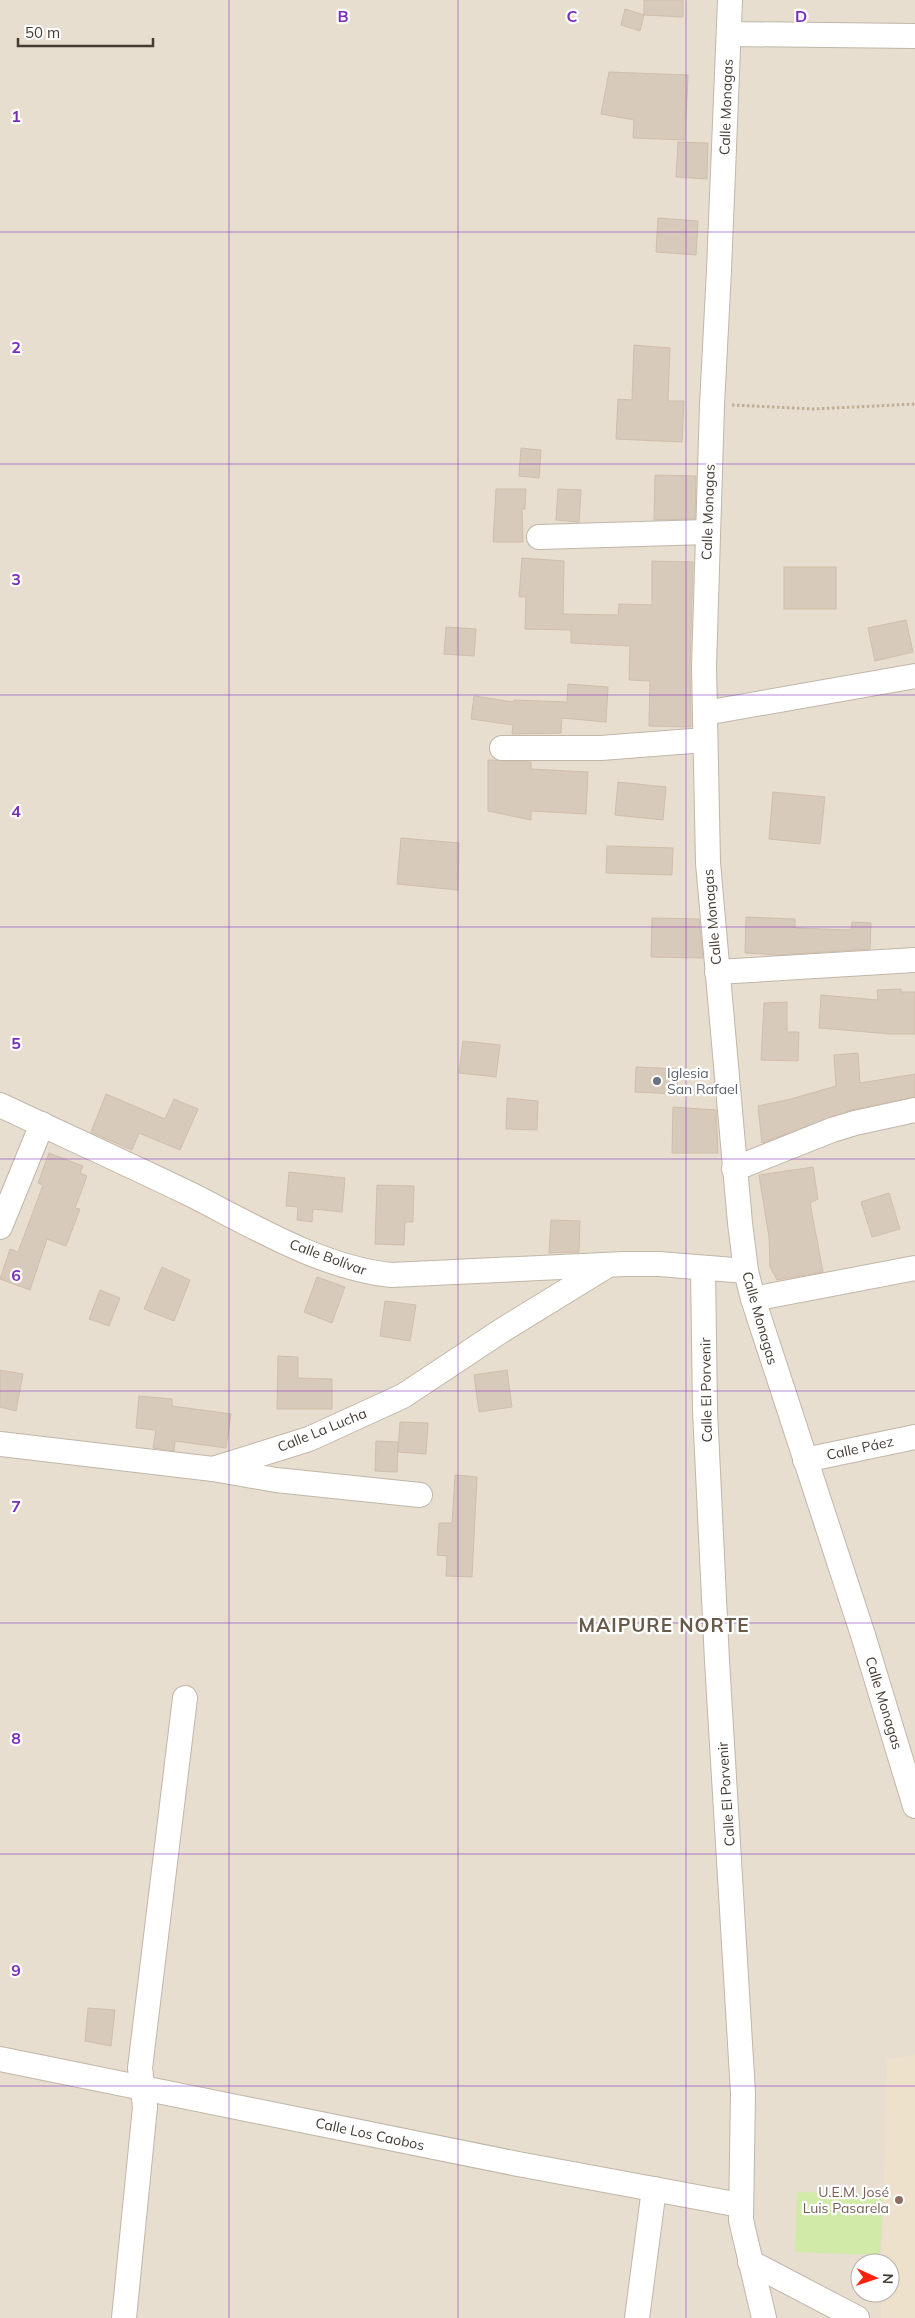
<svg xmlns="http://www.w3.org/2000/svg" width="915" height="2318" font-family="Mulish,sans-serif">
  <rect width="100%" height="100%" fill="#f2ece2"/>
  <!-- residential -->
  <path fill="#e7ded0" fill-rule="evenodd" d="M0,0H915V2318H0ZM860,2263H890V2293H860Z"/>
  <!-- education -->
  <polygon fill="#ede1cb" points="915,2055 915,2318 881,2318 882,2293 890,2293 890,2263 882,2263 887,2060"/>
  <!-- green -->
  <polygon fill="#d1eaa8" points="797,2192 883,2195 880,2255 795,2252"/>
  <!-- building -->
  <g fill="#d8caba" stroke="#d0beaa">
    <polygon points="644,0 683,0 683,17 644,15"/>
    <polygon points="625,9 644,15 640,31 621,25"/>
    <polygon points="609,72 688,75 685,140 633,138 634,120 601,114"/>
    <polygon points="678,142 708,143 707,179 676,177"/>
    <polygon points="658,218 698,221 696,255 656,252"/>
    <polygon points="634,345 670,348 668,401 684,401 682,442 616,439 618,399 632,400"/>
    <polygon points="521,448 541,450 539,478 519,476"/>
    <polygon points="655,475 696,476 695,519 654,520"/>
    <polygon points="496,489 526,489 525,509 522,509 523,542 493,542"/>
    <polygon points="558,489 581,490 579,522 556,520"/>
    <polygon points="522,558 564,561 563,614 618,615 619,604 652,605 652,561 693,562 690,667 691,727 649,726 650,681 629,680 630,646 571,643 571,630 525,629 526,597 519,597"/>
    <rect x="784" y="567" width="52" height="42"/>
    <polygon points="906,620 913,652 875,661 868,628"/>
    <polygon points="446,627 476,629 474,656 444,654"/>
    <polygon points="568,684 608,687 606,722 562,718 561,733 512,734 513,725 471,719 474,696 514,702 514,700 567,702"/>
    <polygon points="488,760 531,762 531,769 588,772 586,814 531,811 531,820 488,811"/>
    <polygon points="618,782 666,787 663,820 615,815"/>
    <polygon points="773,792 825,797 820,844 769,839"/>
    <polygon points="401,838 459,843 458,890 397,884"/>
    <polygon points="607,846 673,848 672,875 606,873"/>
    <polygon points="746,917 795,919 795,928 851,930 852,922 871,923 870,949 778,955 745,953"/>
    <polygon points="652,918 699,919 703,958 651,957"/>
    <polygon points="901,989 901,992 915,992 915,1034 891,1034 819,1028 821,995 878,1000 877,990"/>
    <polygon points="787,1002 787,1032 799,1032 798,1061 761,1060 764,1003"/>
    <polygon points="463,1041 500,1045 496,1077 459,1073"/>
    <polygon points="858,1053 860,1083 915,1074 915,1097 851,1110 762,1143 758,1106 791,1099 836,1086 834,1055"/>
    <polygon points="636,1067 678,1069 677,1094 635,1092"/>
    <polygon points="106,1094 165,1119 174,1099 198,1109 180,1150 139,1133 132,1150 91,1132"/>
    <polygon points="507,1098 538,1101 537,1130 506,1129"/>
    <polygon points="673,1107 716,1110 718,1153 672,1153"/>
    <polygon points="49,1153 83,1166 80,1173 87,1176 75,1208 80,1209 66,1246 47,1239 30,1290 0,1279 10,1249 18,1252 43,1185 38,1183"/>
    <polygon points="813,1167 818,1199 810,1203 823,1272 777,1280 770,1267 769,1237 759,1175"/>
    <polygon points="289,1172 345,1178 342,1212 313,1209 312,1222 297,1220 298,1207 286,1206"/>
    <polygon points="377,1185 414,1186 413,1222 405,1222 404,1245 375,1244"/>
    <polygon points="889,1193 900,1229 872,1237 861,1202"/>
    <polygon points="551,1220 580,1221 579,1252 549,1253"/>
    <polygon points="162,1267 190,1280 174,1321 144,1309"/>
    <polygon points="317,1277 345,1287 332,1323 304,1312"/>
    <polygon points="100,1290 120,1298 109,1326 89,1319"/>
    <polygon points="385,1301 416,1305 410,1341 380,1336"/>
    <polygon points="278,1356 298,1357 298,1378 332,1379 332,1409 277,1409"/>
    <polygon points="0,1370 23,1374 16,1411 0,1407"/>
    <polygon points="507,1370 512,1407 479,1412 474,1375"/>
    <polygon points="139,1396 172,1399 172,1406 231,1414 226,1448 175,1441 174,1451 153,1448 156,1430 136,1428"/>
    <polygon points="400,1422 428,1423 426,1454 398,1452"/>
    <polygon points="376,1441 398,1442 397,1472 375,1471"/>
    <polygon points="455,1475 477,1477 472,1577 446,1576 447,1556 437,1555 439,1523 452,1523"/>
    <polygon points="88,2008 115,2010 111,2046 85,2041"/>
  </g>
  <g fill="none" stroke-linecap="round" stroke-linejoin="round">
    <defs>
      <g id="minor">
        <polyline points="730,0 719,270 712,405 704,667 708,863 740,1223 746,1271 753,1299 863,1635 915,1806"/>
        <polyline points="729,34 915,36"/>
        <polyline points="539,537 707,532"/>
        <polyline points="705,713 915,676"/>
        <polyline points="502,748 601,748 705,740"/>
        <polyline points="717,972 915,960"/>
        <path d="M0,1105C64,1135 128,1164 192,1195C253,1226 322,1268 391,1275L624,1264H659L746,1271"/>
        <polyline points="734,1169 832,1130 855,1123 915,1110"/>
        <polyline points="0,1227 42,1124"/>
        <polyline points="703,1268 705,1410 717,1661 743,2093 741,2220 764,2318"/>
        <polyline points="753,1299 915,1268"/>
        <polyline points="0,1444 213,1469 276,1480 420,1495"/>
        <polyline points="805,1460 915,1437"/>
        <polyline points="213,1469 309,1439 403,1396 501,1331 605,1267"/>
        <polyline points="0,2059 518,2164 740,2205"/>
        <polyline points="750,2262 857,2318"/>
        <polyline points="124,2318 145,2107 140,2068 185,1698"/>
        <polyline points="637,2318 654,2189"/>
      </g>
    </defs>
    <!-- minor casing -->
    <use href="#minor" stroke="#c1b6a8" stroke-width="26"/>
    <!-- path -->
    <polyline stroke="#c1ae95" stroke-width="3" stroke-dasharray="2.5 2.5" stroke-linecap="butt" points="732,405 814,409 915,404"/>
    <!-- minor -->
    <use href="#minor" stroke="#fff" stroke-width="24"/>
  </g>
  <!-- grid -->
  <path fill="none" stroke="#7b2cbf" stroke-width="1" stroke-opacity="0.55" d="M229,0V2318M458,0V2318M686,0V2318M0,232H915M0,464H915M0,695H915M0,927H915M0,1159H915M0,1391H915M0,1623H915M0,1854H915M0,2086H915"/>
  <!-- markers -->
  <circle fill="#6b7280" stroke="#fff" stroke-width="2" cx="657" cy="1081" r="5"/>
  <circle fill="#8d6e63" stroke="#fff" stroke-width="2" cx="899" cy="2200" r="5"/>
  <g text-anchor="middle" stroke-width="4.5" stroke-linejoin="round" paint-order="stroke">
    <!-- street labels -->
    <g font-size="14" fill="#443c33" stroke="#fff">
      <text transform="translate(726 107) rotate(-88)" y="5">Calle Monagas</text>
      <text transform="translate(708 512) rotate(-88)" y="5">Calle Monagas</text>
      <text transform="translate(712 917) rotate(-95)" y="5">Calle Monagas</text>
      <text transform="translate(328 1257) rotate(20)" y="5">Calle Bolívar</text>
      <text transform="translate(760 1318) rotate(74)" y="5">Calle Monagas</text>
      <text transform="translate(706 1390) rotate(-91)" y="5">Calle El Porvenir</text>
      <text transform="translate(322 1430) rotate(-22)" y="5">Calle La Lucha</text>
      <text transform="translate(860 1448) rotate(-12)" y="5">Calle Páez</text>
      <text transform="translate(884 1703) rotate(73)" y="5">Calle Monagas</text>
      <text transform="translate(726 1794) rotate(-94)" y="5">Calle El Porvenir</text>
      <text transform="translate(370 2134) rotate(12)" y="5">Calle Los Caobos</text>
    </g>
    <!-- worship labels -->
    <g font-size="14" fill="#5b616d" stroke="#fff" text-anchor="start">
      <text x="667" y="1078">Iglesia<tspan x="667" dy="16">San Rafael</tspan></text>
    </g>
    <!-- education labels -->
    <g font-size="14" fill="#785e54" stroke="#fff" text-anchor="end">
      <text x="889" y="2197">U.E.M. José<tspan x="889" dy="16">Luis Pasarela</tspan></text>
    </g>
    <!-- district labels -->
    <g font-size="19" font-weight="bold" letter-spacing="1" fill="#685949" stroke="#fff">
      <text x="664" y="1632">MAIPURE NORTE</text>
    </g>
  </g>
  <g font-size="16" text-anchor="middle" font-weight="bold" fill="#7b2cbf" stroke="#fff" stroke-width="4.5" stroke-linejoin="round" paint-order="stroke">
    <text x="343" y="22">B</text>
    <text x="572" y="22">C</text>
    <text x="801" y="22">D</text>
    <text x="16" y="122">1</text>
    <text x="16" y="353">2</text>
    <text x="16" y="585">3</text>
    <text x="16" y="817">4</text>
    <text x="16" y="1049">5</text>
    <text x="16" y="1281">6</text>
    <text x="16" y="1512">7</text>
    <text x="16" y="1744">8</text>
    <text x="16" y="1976">9</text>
  </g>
  <!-- north arrow -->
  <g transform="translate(875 2278) rotate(93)"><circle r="24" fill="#ffffff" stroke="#b4b1ad"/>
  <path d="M0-4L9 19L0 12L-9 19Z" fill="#ff200d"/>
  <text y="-8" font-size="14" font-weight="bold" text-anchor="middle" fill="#443c33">N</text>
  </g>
  <!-- scale -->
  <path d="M18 38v8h135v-8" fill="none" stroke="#443c33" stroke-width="2.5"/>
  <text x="25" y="38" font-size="15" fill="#443c33" stroke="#ffffff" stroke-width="4" paint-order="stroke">50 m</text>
</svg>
